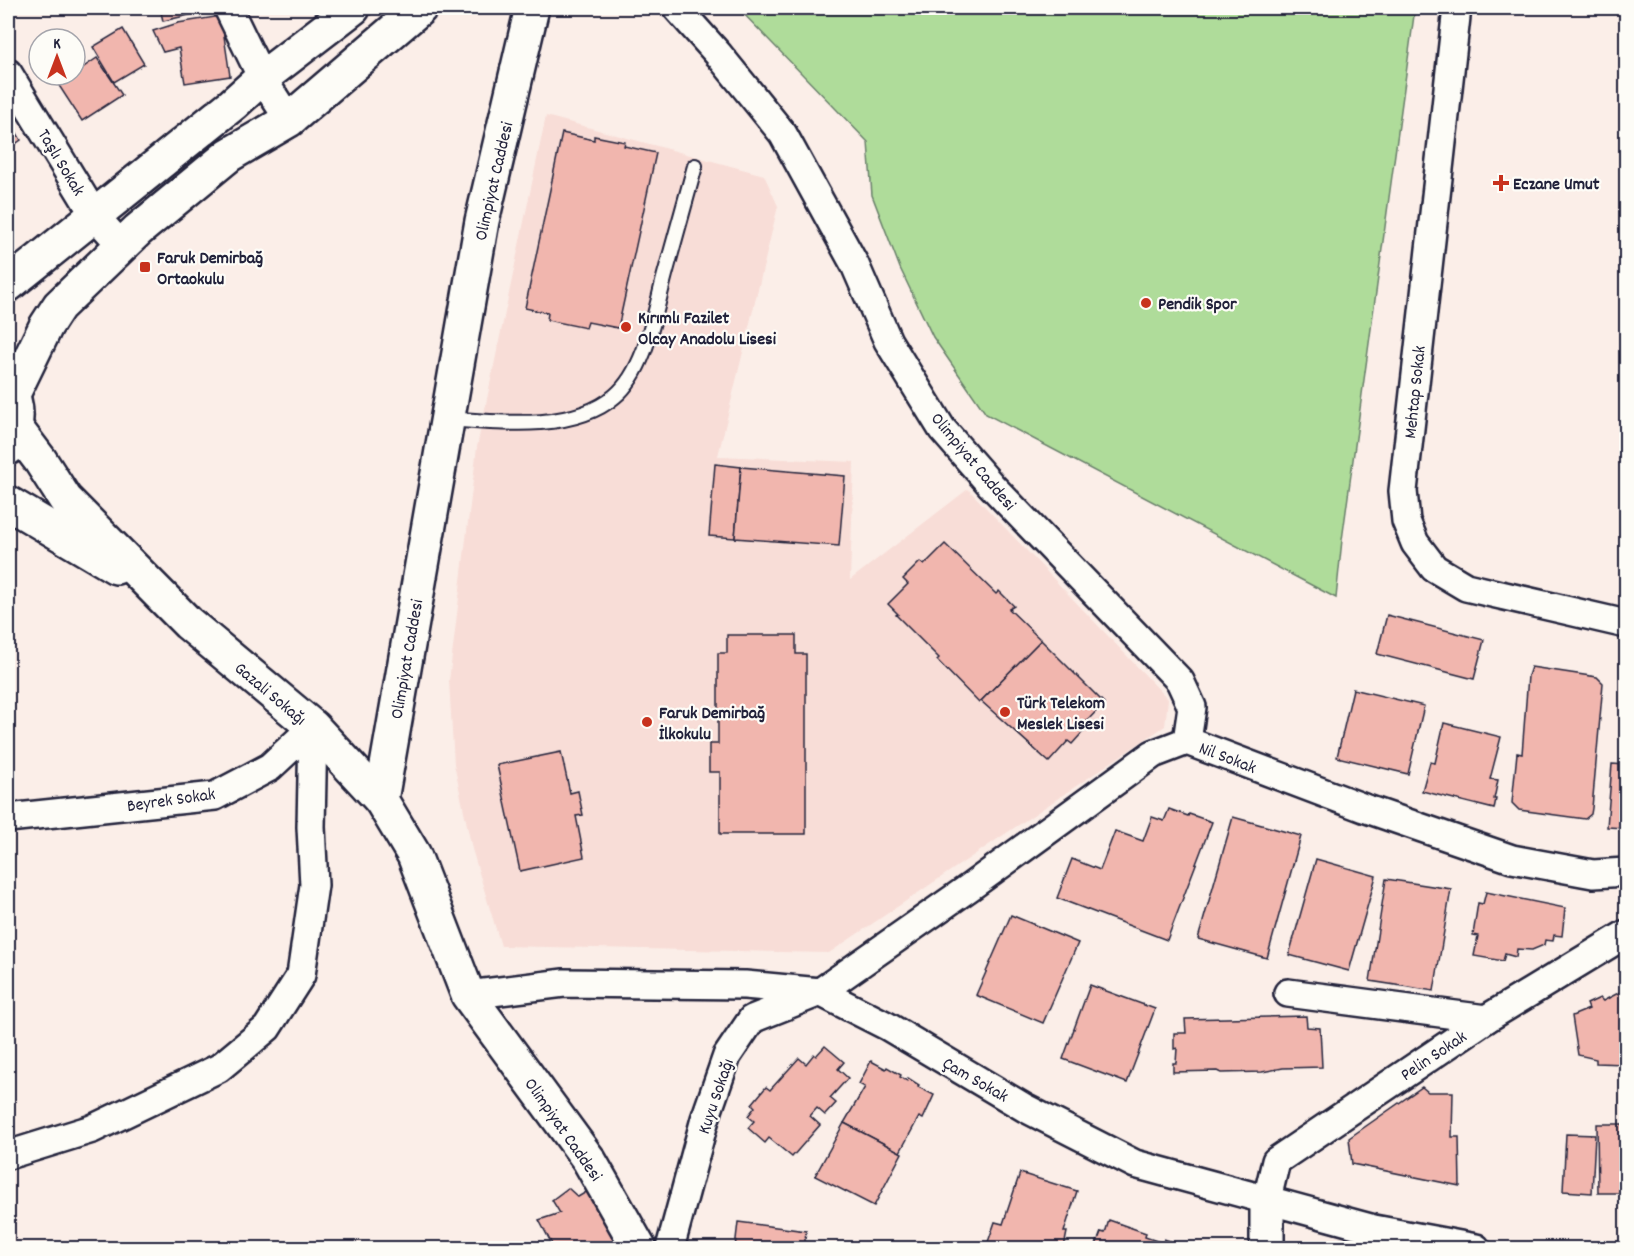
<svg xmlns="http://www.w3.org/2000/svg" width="1634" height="1256" font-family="Dekko,sans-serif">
  <rect width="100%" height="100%" fill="#fbeee8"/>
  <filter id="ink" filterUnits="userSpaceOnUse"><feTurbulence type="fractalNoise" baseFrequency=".0167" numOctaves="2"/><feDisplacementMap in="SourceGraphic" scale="12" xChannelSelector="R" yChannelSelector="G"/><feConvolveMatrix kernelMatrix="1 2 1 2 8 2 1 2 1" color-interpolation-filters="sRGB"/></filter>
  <g filter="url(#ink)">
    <!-- built -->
    <polygon fill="#f8ddd7" points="546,116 764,175 778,206 718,456 854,462 850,580 968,489 1168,699 1165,726 829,953 501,946 472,849 454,764 449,681 477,447"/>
    <!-- green -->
    <polygon fill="#afdc9a" stroke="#687f6a" stroke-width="1.5" points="738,8 1415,8 1342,540 1336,598 986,414 933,337 900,268 872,195 868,142"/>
    <!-- building -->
    <g fill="#f1b6ae" stroke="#22223b" stroke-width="1.5">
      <polygon points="160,8 219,8 163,21"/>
      <polygon points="221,16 230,76 185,83 179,48 163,52 153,31 178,23"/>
      <polygon points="123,29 144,64 114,82 93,47"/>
      <polygon points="97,58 122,95 82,121 58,84 72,75 75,75 75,73"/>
      <polygon points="8,118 21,140 8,149"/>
      <polygon points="562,133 594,140 594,136 625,142 624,146 656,153 618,328 588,322 586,328 547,320 548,313 525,308"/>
      <polygon points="715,464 741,467 735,538 709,536"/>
      <polygon points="741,467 845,476 839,546 735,538"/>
      <polygon points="945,544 996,594 999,591 1014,606 1009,609 1041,640 979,703 937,660 939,658 896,615 898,614 888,604 908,584 903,579 920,562 924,565"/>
      <polygon points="1387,615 1484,640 1474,679 1377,654"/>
      <polygon points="727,635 796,635 796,654 806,654 806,834 720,834 720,772 709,772 709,744 718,744 718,653 727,653"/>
      <polygon points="1041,640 1104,703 1086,722 1090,724 1072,744 1068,741 1049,762 981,701"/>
      <polygon points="1531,667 1597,677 1603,683 1592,808 1591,814 1585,819 1519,810 1512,803 1517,753 1522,754 1528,676"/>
      <polygon points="1353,689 1424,706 1408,774 1337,757"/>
      <polygon points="1444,723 1501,737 1490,779 1498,780 1494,799 1496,799 1494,809 1422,791 1430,762 1435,763"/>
      <polygon points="561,752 570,793 578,791 583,815 576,816 584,857 520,871 497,765"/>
      <polygon points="1612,764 1626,765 1626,828 1607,827"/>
      <polygon points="1169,809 1188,816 1189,814 1212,822 1167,940 1057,898 1072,859 1100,870 1115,831 1143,841 1152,817 1164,821"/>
      <polygon points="1233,817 1301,836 1267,958 1198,939"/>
      <polygon points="1316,859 1376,876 1349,971 1289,955"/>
      <polygon points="1386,879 1451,889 1434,991 1370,981"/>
      <polygon points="1486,892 1565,908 1562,936 1554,935 1553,941 1545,940 1544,945 1532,950 1517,949 1516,957 1505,954 1503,961 1474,956 1478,936 1473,935 1478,903 1483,904"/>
      <polygon points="1011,915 1078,943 1043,1023 976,995"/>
      <polygon points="1090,985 1155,1009 1127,1083 1063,1059"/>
      <polygon points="1626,989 1626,1064 1596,1063 1596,1059 1578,1055 1572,1016 1589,1009 1587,1004 1600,998 1603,1001"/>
      <polygon points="1306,1016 1307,1027 1320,1028 1322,1067 1283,1068 1262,1072 1221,1073 1217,1071 1173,1072 1173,1063 1176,1063 1177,1048 1174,1049 1174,1033 1186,1033 1185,1019"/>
      <polygon points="825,1046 844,1062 838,1069 848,1078 830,1098 836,1103 825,1115 817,1108 810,1116 820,1125 792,1157 769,1138 765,1143 748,1128 754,1121 748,1116 755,1107 752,1104 766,1087 770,1090 799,1058 806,1064 814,1054 816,1056"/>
      <polygon points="871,1061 886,1069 887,1067 901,1075 900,1077 907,1081 908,1078 919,1085 918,1087 934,1095 923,1119 919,1117 900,1152 844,1123 865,1087 859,1084"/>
      <polygon points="1422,1087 1428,1092 1453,1092 1452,1137 1459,1137 1460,1186 1352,1164 1349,1138"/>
      <polygon points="844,1123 902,1153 874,1206 815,1176"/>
      <polygon points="1597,1124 1623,1124 1623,1193 1598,1193"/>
      <polygon points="1566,1134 1595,1135 1592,1193 1563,1191"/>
      <polygon points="1020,1173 1077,1191 1064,1232 1067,1232 1064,1247 1068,1248 989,1247 988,1242 995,1222 1003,1224"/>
      <polygon points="568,1188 578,1197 588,1191 620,1242 608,1248 554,1248 539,1220 560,1213 552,1200"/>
      <polygon points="1109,1220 1146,1233 1145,1237 1163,1243 1164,1239 1179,1244 1178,1248 1179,1248 1095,1248 1101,1232 1105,1233"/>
      <polygon points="738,1222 806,1231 804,1248 735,1248"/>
    </g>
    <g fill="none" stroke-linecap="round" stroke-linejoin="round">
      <defs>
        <path id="service" d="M448,419C498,423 574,432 615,396C647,369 655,310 666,271C676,236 685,201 695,166"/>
        <g id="minor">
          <polyline points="228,8 262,78 289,120"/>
          <polyline points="677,8 719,55 783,134 855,265 888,341 942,429 991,485 1180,681 1192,707 1187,741"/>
          <polyline points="1457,8 1403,491 1406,521 1415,543 1434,568 1466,587 1626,624"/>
          <polyline points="8,73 95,216 122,246"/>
          <polyline points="8,818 215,796 270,767 313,727"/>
          <polyline points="1288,993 1486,1019"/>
          <polyline points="468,995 564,983 745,985 820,992 887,1026 1025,1108 1135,1164 1374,1229 1476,1248"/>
          <polyline points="8,1155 92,1129 219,1068 267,1028 301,975 314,885 311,827 313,727"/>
          <polyline points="1267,1199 1276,1161 1486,1019 1626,934"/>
          <polyline points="670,1248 705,1119 727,1056 752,1019 820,992 970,887 1153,754 1187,741 1364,808 1512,859 1593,874 1626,872"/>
        </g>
        <g id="tertiary">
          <polyline points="15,427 40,460 65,499 188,623 313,727 381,800"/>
          <polyline points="8,503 116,567"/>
          <polyline points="1267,1199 1267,1248"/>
        </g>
        <g id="secondary">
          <polyline points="532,8 482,221 381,800 414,855 468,995 589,1160 639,1248"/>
          <polyline points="8,285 233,104 262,78 353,8"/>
          <path d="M8,386C20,407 18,427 8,448"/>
          <polyline points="13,394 46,326 59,306 138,230 229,155 289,120 420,8"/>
        </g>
      </defs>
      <!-- service casing -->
      <use href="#service" stroke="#22223b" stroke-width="18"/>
      <!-- minor casing -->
      <use href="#minor" stroke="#22223b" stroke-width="32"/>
      <!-- tertiary casing -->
      <use href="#tertiary" stroke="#22223b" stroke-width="38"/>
      <!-- secondary casing -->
      <use href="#secondary" stroke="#22223b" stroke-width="38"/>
      <!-- service -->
      <use href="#service" stroke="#fdfcf7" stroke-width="14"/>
      <!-- minor -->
      <use href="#minor" stroke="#fdfcf7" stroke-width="27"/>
      <!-- tertiary -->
      <use href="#tertiary" stroke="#fdfcf7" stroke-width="33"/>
      <!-- secondary -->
      <use href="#secondary" stroke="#fdfcf7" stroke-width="33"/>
    </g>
  </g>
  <!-- markers -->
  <g fill="#c8321e" stroke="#fdfcf7" stroke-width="2">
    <path d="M1498 174h6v6h6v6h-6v6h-6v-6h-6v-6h6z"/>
    <rect x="139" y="261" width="12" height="12" rx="3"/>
    <circle cx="1146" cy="303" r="6"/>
    <circle cx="626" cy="327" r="6"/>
    <circle cx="1005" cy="712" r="6"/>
    <circle cx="647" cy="722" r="6"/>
  </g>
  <g text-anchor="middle" stroke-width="4.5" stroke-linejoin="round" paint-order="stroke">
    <!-- street labels -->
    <g font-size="18" fill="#22223b" stroke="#fdfcf7">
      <text transform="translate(62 162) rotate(59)" y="6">Taşlı Sokak</text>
      <text transform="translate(493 181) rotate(-77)" y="6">Olimpiyat Caddesi</text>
      <text transform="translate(1414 392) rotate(-84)" y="6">Mehtap Sokak</text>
      <text transform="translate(974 461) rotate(50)" y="6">Olimpiyat Caddesi</text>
      <text transform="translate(406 659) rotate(-80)" y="6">Olimpiyat Caddesi</text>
      <text transform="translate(271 693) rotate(40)" y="6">Gazali Sokağı</text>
      <text transform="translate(1228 757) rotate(21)" y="6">Nil Sokak</text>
      <text transform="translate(171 799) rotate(-8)" y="6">Beyrek Sokak</text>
      <text transform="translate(1433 1055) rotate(-34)" y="6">Pelin Sokak</text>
      <text transform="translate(976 1079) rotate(30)" y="6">Çam Sokak</text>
      <text transform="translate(715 1096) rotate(-71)" y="6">Kuyu Sokağı</text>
      <text transform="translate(564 1129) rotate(55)" y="6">Olimpiyat Caddesi</text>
    </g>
    <!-- poi labels -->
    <g font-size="18" font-weight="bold" fill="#22223b" stroke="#fdfcf7" text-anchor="start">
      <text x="1513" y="189">Eczane Umut</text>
      <text x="157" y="263">Faruk Demirbağ<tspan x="157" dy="21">Ortaokulu</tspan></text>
      <text x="1158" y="309">Pendik Spor</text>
      <text x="638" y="323">Kırımlı Fazilet<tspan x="638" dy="21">Olcay Anadolu Lisesi</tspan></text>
      <text x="1017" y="708">Türk Telekom<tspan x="1017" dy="21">Meslek Lisesi</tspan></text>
      <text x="659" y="718">Faruk Demirbağ<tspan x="659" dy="21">İlkokulu</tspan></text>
    </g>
  </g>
  <!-- margin -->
  <rect width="1634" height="1256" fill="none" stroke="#fdfcf7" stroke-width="30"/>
  <rect x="15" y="15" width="1604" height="1226" fill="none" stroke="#22223b" stroke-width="2" filter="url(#ink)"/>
  <!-- north arrow -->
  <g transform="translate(57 57)"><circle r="28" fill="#fdfcf7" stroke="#a5a5ac" stroke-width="1.5"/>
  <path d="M0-4.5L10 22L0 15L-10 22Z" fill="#c8321e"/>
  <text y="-9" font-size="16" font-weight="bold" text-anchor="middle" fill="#22223b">K</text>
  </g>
</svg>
